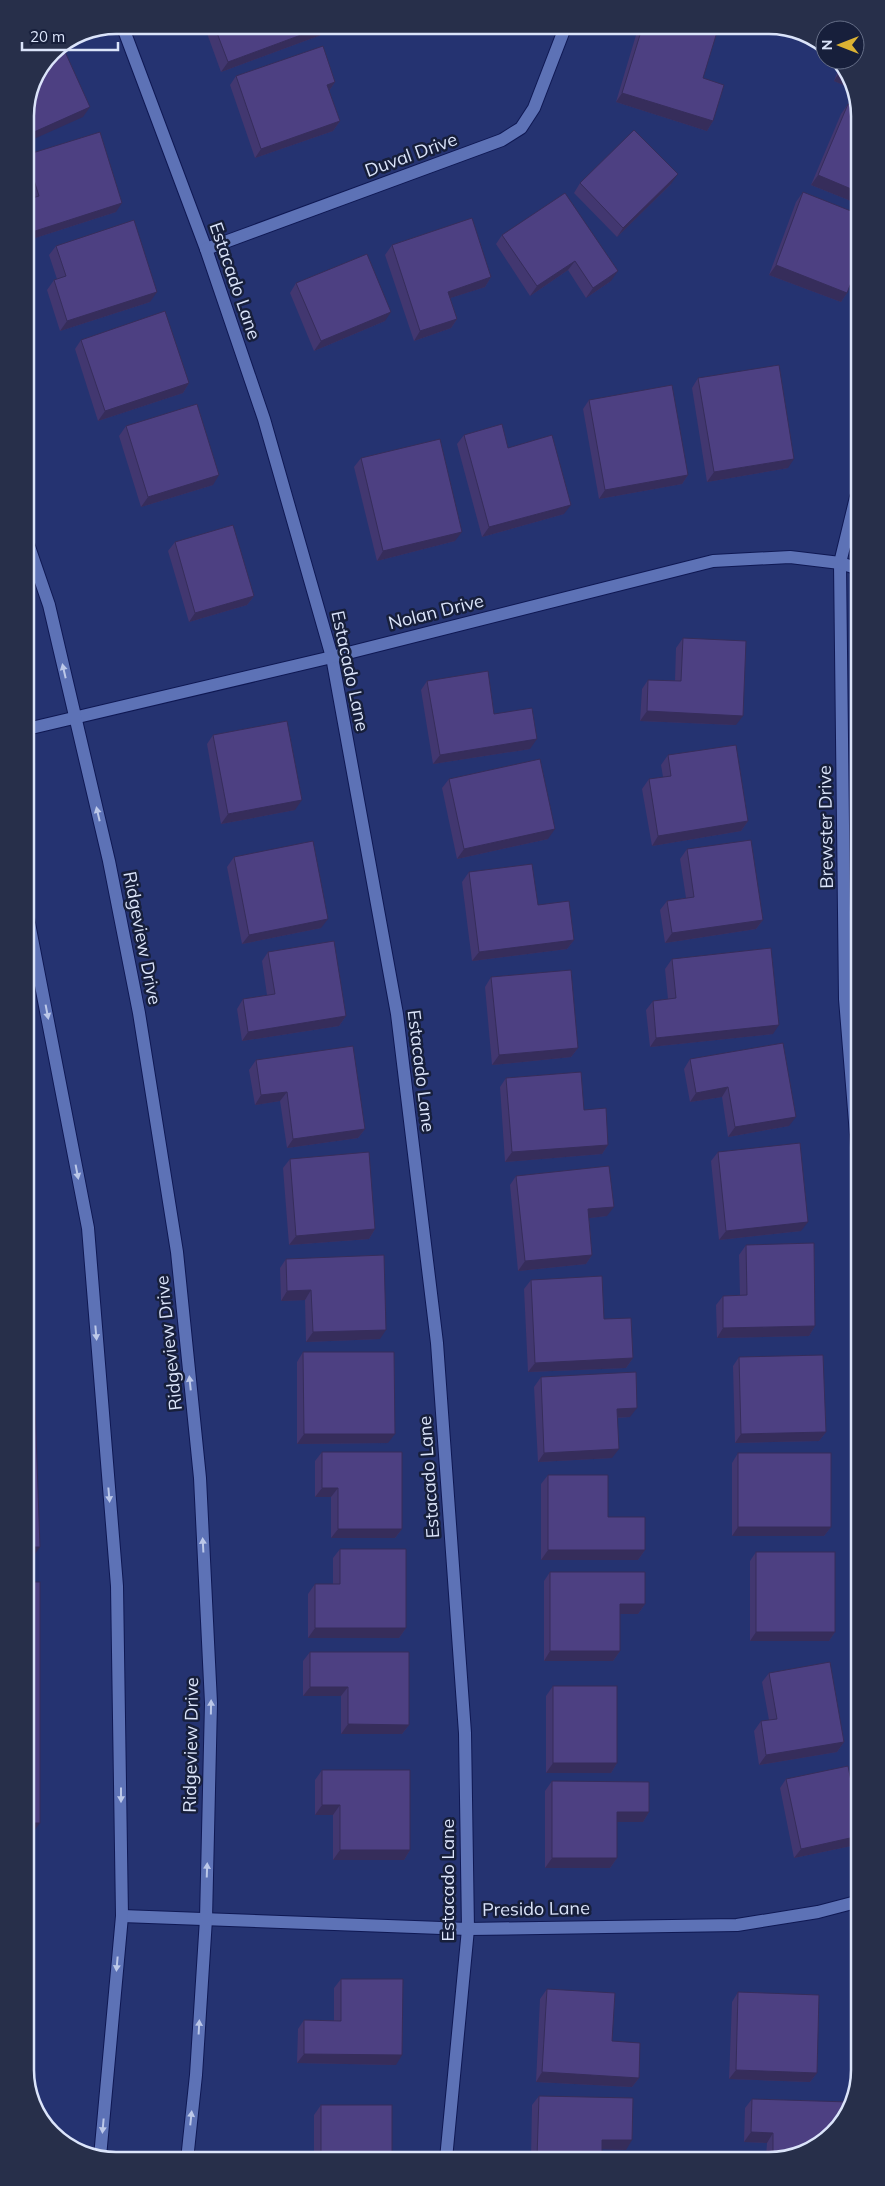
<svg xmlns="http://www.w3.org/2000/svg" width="885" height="2186" font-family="Mulish,sans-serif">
  <rect width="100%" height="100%" fill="#253371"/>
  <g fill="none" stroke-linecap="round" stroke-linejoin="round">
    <defs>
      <g id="street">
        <polyline points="122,25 206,249 264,419 332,657 397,1014 437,1343 465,1733 468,1929 446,2159"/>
        <polyline points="206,249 502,140 521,128 534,108 566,25"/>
        <polyline points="856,497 840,563 845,999 858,1159"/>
        <polyline points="27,729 332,657 713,561 790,557 840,563 856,568"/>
        <polyline points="122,1916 468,1929 737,1925 818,1912 860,1901"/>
      </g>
      <g id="secondary">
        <polyline points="26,538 49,605 109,861 139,1013 177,1252 200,1478 211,1703 206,1919 196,2075 187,2160"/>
        <polyline points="27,913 88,1228 117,1586 122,1916 100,2157"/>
      </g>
    </defs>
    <!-- street casing -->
    <use href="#street" stroke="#0f1853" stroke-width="14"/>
    <!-- secondary casing -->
    <use href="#secondary" stroke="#0f1853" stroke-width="14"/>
    <!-- street -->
    <use href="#street" stroke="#5d72b6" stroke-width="12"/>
    <!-- secondary -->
    <use href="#secondary" stroke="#5d72b6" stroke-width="12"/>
  </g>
  <!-- wall -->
  <g fill="#423770">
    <polygon points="204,25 342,25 340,28 221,72"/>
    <polygon points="639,25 695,25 703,78 713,121 707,131 616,102"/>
    <polygon points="840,65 855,87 855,90 834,81"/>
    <polygon points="236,76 335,82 329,91 340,121 333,131 255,158 230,85"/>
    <polygon points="848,104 855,108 856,203 811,185 841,114"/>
    <polygon points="26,155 116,212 26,241 25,200 30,199 25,182 25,157"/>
    <polygon points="580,183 671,184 617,237 574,193"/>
    <polygon points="803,192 847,293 841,302 769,275 796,202"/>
    <polygon points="565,193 611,281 586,298 568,270 530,296 496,244 502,235"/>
    <polygon points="392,245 491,277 485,287 450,298 457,319 451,328 414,341 385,255"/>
    <polygon points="56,246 150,302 60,331 47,290 54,280 57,279 49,255"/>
    <polygon points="296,283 385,321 314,351 290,293"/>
    <polygon points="81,340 189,383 183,393 98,421 75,349"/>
    <polygon points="698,378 788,468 707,482 692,388"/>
    <polygon points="589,400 688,475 682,484 599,499 583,409"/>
    <polygon points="126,426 213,485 141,507 119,436"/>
    <polygon points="464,435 508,448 564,514 482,537 457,444"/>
    <polygon points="361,458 455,541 377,561 354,467"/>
    <polygon points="175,542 254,596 247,605 189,622 168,551"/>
    <polygon points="683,638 736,725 640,721 642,689 648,680 675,681 676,648"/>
    <polygon points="427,681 494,714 530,749 433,764 421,690"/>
    <polygon points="213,735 295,810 221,824 207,744"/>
    <polygon points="668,755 748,821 741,831 652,846 642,789 649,779 663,777 661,765"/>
    <polygon points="449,779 548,839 457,859 442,788"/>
    <polygon points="687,849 763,920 756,929 665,943 660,910 667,901 686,898 680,859"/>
    <polygon points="234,857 321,928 242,944 227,867"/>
    <polygon points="469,872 538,905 574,940 567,949 472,961 462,882"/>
    <polygon points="268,952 346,1016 339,1026 242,1041 237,1009 243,999 267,995 262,961"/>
    <polygon points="672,959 773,1034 650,1047 646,1010 653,1001 668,999 665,969"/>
    <polygon points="491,977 578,1048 571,1057 492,1065 485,987"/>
    <polygon points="690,1059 789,1126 728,1137 722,1097 690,1102 684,1069"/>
    <polygon points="256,1060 365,1129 358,1138 287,1148 280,1101 255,1105 249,1070"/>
    <polygon points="506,1078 608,1145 602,1154 505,1162 500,1087"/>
    <polygon points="718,1152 801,1231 719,1240 711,1161"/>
    <polygon points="290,1159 375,1229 369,1239 289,1245 283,1168"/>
    <polygon points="516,1176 607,1216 589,1218 592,1255 586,1264 518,1271 510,1185"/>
    <polygon points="746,1245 815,1326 809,1336 717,1338 716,1305 723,1296 740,1295 739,1255"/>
    <polygon points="286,1259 380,1339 306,1342 305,1300 281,1301 280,1268"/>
    <polygon points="531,1280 604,1319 633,1358 626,1368 528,1372 524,1289"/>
    <polygon points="303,1352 388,1443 297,1444 297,1362"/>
    <polygon points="739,1357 826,1432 819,1441 735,1443 733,1366"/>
    <polygon points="541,1377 630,1417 617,1418 612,1458 538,1462 534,1387"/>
    <polygon points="322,1452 402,1529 395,1538 331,1538 331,1497 315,1497 315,1461"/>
    <polygon points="738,1453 831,1527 824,1536 732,1536 732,1463"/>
    <polygon points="548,1475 608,1517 645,1550 638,1560 541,1560 541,1484"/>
    <polygon points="340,1549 406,1628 399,1638 308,1638 308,1594 315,1584 333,1584 333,1558"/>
    <polygon points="756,1552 835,1632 829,1641 750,1641 750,1561"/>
    <polygon points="550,1572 645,1604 638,1614 620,1614 620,1651 613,1661 544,1661 544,1581"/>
    <polygon points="310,1652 409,1725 402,1734 341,1734 341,1696 303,1696 303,1661"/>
    <polygon points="769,1673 844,1742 837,1752 759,1765 754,1731 761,1721 769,1720 762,1682"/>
    <polygon points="553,1686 617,1763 611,1773 546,1773 546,1696"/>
    <polygon points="322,1770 410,1850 404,1860 333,1860 333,1815 315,1815 315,1780"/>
    <polygon points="786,1779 859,1821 859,1840 856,1845 794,1858 780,1788"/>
    <polygon points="552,1781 649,1812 643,1822 617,1822 617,1858 610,1868 545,1868 545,1791"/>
    <polygon points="341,1979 396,2065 297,2063 298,2029 304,2020 334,2021 334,1988"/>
    <polygon points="547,1989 612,2041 639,2078 632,2087 536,2082 540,1999"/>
    <polygon points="738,1992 817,2073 810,2082 729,2079 732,2002"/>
    <polygon points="539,2096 626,2150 602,2149 602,2158 531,2158 532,2105"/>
    <polygon points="752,2099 798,2156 766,2156 767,2143 744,2142 745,2108"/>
    <polygon points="321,2105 392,2159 314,2159 314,2115"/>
  </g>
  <!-- shaded-wall -->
  <g fill="#362d5b">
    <polygon points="328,25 342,25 340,28 221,72 228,62"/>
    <polygon points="723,25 749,25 744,32"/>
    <polygon points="840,71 846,73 855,87 855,90 834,81"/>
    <polygon points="335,82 329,91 327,85"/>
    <polygon points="622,93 713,121 707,131 616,102"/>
    <polygon points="90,107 83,117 25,143 25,136"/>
    <polygon points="340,121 333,131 255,158 261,149"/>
    <polygon points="678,174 671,184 617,237 623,228"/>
    <polygon points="818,175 856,191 856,203 811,185"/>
    <polygon points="122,203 116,212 26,241 32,232"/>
    <polygon points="575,261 568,270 530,296 537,286"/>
    <polygon points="776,265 847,293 841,302 769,275"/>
    <polygon points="618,271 611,281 586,298 593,288"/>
    <polygon points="491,277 485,287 441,301 448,292"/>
    <polygon points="157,292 150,302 60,331 67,321"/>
    <polygon points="391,312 385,321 314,351 321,341"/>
    <polygon points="457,319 451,328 414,341 420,331"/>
    <polygon points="189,383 183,393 98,421 105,411"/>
    <polygon points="794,459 788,468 707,482 714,472"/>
    <polygon points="219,475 213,485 141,507 148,497"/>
    <polygon points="688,475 682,484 599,499 605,490"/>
    <polygon points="571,505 564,514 482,537 489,527"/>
    <polygon points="462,532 455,541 377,561 383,551"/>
    <polygon points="254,596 247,605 189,622 195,613"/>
    <polygon points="647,711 743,716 736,725 640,721"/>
    <polygon points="537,739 530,749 433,764 440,755"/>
    <polygon points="302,800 295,810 221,824 228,814"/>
    <polygon points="748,821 741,831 652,846 658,836"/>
    <polygon points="555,829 548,839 457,859 464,849"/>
    <polygon points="328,919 321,928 242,944 249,935"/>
    <polygon points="763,920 756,929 665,943 672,933"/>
    <polygon points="574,940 567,949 472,961 479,952"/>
    <polygon points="346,1016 339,1026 242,1041 248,1032"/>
    <polygon points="779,1025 773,1034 650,1047 656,1038"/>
    <polygon points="578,1048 571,1057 492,1065 499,1055"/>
    <polygon points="728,1087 722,1097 690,1102 696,1093"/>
    <polygon points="287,1092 280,1101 255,1105 261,1095"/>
    <polygon points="796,1117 789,1126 728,1137 735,1127"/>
    <polygon points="365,1129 358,1138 287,1148 293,1139"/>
    <polygon points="608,1145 602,1154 505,1162 512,1152"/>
    <polygon points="614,1207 607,1216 581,1219 588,1209"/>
    <polygon points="808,1222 801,1231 719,1240 726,1231"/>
    <polygon points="375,1229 369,1239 289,1245 296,1236"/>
    <polygon points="592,1255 586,1264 518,1271 525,1261"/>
    <polygon points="311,1290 305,1300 281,1301 287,1291"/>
    <polygon points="815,1326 809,1336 717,1338 723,1328"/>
    <polygon points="386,1330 380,1339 306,1342 313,1332"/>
    <polygon points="633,1358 626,1368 528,1372 535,1363"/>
    <polygon points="637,1408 630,1417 610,1418 617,1409"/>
    <polygon points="826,1432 819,1441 735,1443 741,1434"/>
    <polygon points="304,1434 395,1434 388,1443 297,1444"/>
    <polygon points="619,1449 612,1458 538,1462 544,1453"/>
    <polygon points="322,1488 338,1488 331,1497 315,1497"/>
    <polygon points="738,1527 831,1527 824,1536 732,1536"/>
    <polygon points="338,1529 402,1529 395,1538 331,1538"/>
    <polygon points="28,1547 40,1547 28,1564"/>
    <polygon points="548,1550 645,1550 638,1560 541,1560"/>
    <polygon points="620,1604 645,1604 638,1614 613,1614"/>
    <polygon points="315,1628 406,1628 399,1638 308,1638"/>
    <polygon points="756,1632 835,1632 829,1641 750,1641"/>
    <polygon points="550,1651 620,1651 613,1661 544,1661"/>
    <polygon points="310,1687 348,1687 341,1696 303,1696"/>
    <polygon points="348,1724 409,1725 402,1734 341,1734"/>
    <polygon points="844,1742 837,1752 759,1765 766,1755"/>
    <polygon points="553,1763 617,1763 611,1773 546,1773"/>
    <polygon points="322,1805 340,1805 333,1815 315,1815"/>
    <polygon points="617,1812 649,1812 643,1822 610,1822"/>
    <polygon points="29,1823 40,1823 29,1838"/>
    <polygon points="859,1836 859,1840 856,1845 794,1858 801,1849"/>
    <polygon points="340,1850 410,1850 404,1860 333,1860"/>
    <polygon points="552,1858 617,1858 610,1868 545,1868"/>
    <polygon points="304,2054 402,2055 396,2065 297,2063"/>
    <polygon points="736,2070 817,2073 810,2082 729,2079"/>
    <polygon points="542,2072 639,2078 632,2087 536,2082"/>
    <polygon points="751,2132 773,2133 767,2143 744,2142"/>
    <polygon points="602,2140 632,2140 626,2150 595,2149"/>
  </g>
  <!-- building -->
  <g fill="#4d4082" stroke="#362d5b">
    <polygon points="214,25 328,25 228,62"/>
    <polygon points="643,25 695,25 717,32 703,78 724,85 713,121 622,93"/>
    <polygon points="62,45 90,107 25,136 25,110 52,51"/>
    <polygon points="323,46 335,82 327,85 340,121 261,149 236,76"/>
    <polygon points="842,68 846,73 840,71"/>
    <polygon points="848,104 855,108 856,191 818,175"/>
    <polygon points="634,130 678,174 623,228 580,183"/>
    <polygon points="100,132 122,203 32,232 25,210 25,200 39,196 26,155"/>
    <polygon points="803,192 856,213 856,270 847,293 776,265"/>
    <polygon points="565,193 618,271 593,288 575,261 537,286 502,235"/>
    <polygon points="472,218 491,277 448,292 457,319 420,331 392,245"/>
    <polygon points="134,220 157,292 67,321 54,280 66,276 56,246"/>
    <polygon points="367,254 391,312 321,341 296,283"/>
    <polygon points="165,311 189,383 105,411 81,340"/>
    <polygon points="779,365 794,459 714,472 698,378"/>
    <polygon points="672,385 688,475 605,490 589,400"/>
    <polygon points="197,404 219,475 148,497 126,426"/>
    <polygon points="502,424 508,448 552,435 571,505 489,527 464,435"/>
    <polygon points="440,439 462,532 383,551 361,458"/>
    <polygon points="233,525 254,596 195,613 175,542"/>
    <polygon points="683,638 746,641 743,716 647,711 648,680 681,681"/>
    <polygon points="488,671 494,714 532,708 537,739 440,755 427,681"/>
    <polygon points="287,721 302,800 228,814 213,735"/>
    <polygon points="736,745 748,821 658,836 649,779 671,776 668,755"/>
    <polygon points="540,759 555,829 464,849 449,779"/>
    <polygon points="751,840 763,920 672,933 667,901 694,897 687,849"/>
    <polygon points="313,841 328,919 249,935 234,857"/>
    <polygon points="532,864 538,905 569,901 574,940 479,952 469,872"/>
    <polygon points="334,941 346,1016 248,1032 243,999 275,994 268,952"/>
    <polygon points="771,948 779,1025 656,1038 653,1001 676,998 672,959"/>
    <polygon points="571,970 578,1048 499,1055 491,977"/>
    <polygon points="783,1043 796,1117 735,1127 728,1087 696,1093 690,1059"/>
    <polygon points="353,1046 365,1129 293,1139 287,1092 261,1095 256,1060"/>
    <polygon points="581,1072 584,1110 606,1108 608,1145 512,1152 506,1078"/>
    <polygon points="800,1143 808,1222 726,1231 718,1152"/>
    <polygon points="369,1152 375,1229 296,1236 290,1159"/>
    <polygon points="609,1166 614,1207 588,1209 592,1255 525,1261 516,1176"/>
    <polygon points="814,1243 815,1326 723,1328 723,1296 747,1295 746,1245"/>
    <polygon points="384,1255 386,1330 313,1332 311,1290 287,1291 286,1259"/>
    <polygon points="602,1276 604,1319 631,1318 633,1358 535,1363 531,1280"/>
    <polygon points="28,1320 32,1320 40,1547 28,1547"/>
    <polygon points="303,1352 394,1352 395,1434 304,1434"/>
    <polygon points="823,1355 826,1432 741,1434 739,1357"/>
    <polygon points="636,1372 637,1408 617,1409 619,1449 544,1453 541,1377"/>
    <polygon points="322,1452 402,1452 402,1529 338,1529 338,1488 322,1488"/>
    <rect x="738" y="1453" width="93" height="74"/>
    <polygon points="548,1475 608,1475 608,1517 645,1517 645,1550 548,1550"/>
    <polygon points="340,1549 406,1549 406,1628 315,1628 315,1584 340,1584"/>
    <rect x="756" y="1552" width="79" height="80"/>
    <polygon points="550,1572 645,1572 645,1604 620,1604 620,1651 550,1651"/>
    <rect x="29" y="1582" width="11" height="241"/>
    <polygon points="310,1652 409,1652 409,1725 348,1724 348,1687 310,1687"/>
    <polygon points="830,1662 844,1742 766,1755 761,1721 777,1719 769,1673"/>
    <rect x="553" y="1686" width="64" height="77"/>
    <polygon points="848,1766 859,1821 859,1836 801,1849 786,1779"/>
    <polygon points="322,1770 410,1770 410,1850 340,1850 340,1805 322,1805"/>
    <polygon points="552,1781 649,1782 649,1812 617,1812 617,1858 552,1858"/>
    <polygon points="29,1958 35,1958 34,2106 30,2099"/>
    <polygon points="341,1979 403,1979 402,2055 304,2054 304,2020 341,2021"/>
    <polygon points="547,1989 615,1993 612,2041 640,2043 639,2078 542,2072"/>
    <polygon points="738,1992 819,1995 817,2073 736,2070"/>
    <polygon points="539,2096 633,2098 632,2140 602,2140 602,2158 537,2158"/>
    <polygon points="752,2099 849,2102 841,2125 798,2156 773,2156 773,2133 751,2132"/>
    <rect x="321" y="2105" width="71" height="54"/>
  </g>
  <!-- one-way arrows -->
  <defs><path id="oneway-solid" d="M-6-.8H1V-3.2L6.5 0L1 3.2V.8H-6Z" transform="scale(1.25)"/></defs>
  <g fill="#bcc8e9">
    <use href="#oneway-solid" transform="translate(64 671) rotate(-103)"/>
    <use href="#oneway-solid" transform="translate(98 814) rotate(-103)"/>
    <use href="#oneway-solid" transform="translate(47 1012) rotate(79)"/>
    <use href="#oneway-solid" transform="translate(77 1172) rotate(79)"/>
    <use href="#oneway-solid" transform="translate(96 1333) rotate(85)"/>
    <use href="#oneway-solid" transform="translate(190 1383) rotate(-96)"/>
    <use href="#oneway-solid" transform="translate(109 1495) rotate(85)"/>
    <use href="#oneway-solid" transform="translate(203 1545) rotate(-93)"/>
    <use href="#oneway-solid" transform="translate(211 1707) rotate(-89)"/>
    <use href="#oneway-solid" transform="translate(121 1795) rotate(90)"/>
    <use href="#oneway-solid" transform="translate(207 1870) rotate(-88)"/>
    <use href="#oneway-solid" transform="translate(117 1964) rotate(95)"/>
    <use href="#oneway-solid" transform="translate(199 2027) rotate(-87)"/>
    <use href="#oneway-solid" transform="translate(191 2118) rotate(-84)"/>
    <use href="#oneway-solid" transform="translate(103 2126) rotate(95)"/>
  </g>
  <g text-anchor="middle" stroke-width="5" stroke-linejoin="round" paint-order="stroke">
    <!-- street labels -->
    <g font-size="18" fill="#dbe4fa" stroke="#171f3b">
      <text transform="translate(411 155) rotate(-20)" y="6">Duval Drive</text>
      <text transform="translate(235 281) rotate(71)" y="6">Estacado Lane</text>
      <text transform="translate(436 612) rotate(-14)" y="6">Nolan Drive</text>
      <text transform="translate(350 671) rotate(78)" y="6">Estacado Lane</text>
      <text transform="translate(826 827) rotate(-91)" y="6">Brewster Drive</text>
      <text transform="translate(142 938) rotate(79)" y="6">Ridgeview Drive</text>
      <text transform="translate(421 1071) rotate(83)" y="6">Estacado Lane</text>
      <text transform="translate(169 1343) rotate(-96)" y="6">Ridgeview Drive</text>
      <text transform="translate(429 1477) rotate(-94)" y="6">Estacado Lane</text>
      <text transform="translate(191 1745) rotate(-89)" y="6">Ridgeview Drive</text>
      <text transform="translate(448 1880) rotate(-90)" y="6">Estacado Lane</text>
      <text transform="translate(536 1909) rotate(-1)" y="6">Presido Lane</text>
    </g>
  </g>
  <!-- crop -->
  <path d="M0 0H885V2186H0ZM116 34H769A82 82 0 0 1 851 116V2070A82 82 0 0 1 769 2152H116A82 82 0 0 1 34 2070V116A82 82 0 0 1 116 34Z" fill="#272f4a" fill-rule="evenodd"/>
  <path fill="none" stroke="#dbe4fa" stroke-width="2.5" d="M116 34H769A82 82 0 0 1 851 116V2070A82 82 0 0 1 769 2152H116A82 82 0 0 1 34 2070V116A82 82 0 0 1 116 34Z"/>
  <!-- north arrow -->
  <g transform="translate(840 45) rotate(270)"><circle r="24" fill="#171f3b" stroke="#656e87"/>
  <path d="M0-4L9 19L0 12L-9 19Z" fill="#dbb233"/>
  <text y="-8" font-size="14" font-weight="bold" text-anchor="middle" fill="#dbe4fa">N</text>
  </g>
  <!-- scale -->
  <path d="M22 42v8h96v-8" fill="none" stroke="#dbe4fa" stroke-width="2.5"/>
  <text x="30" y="42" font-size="15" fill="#dbe4fa" stroke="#171f3b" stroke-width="4" paint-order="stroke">20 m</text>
</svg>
